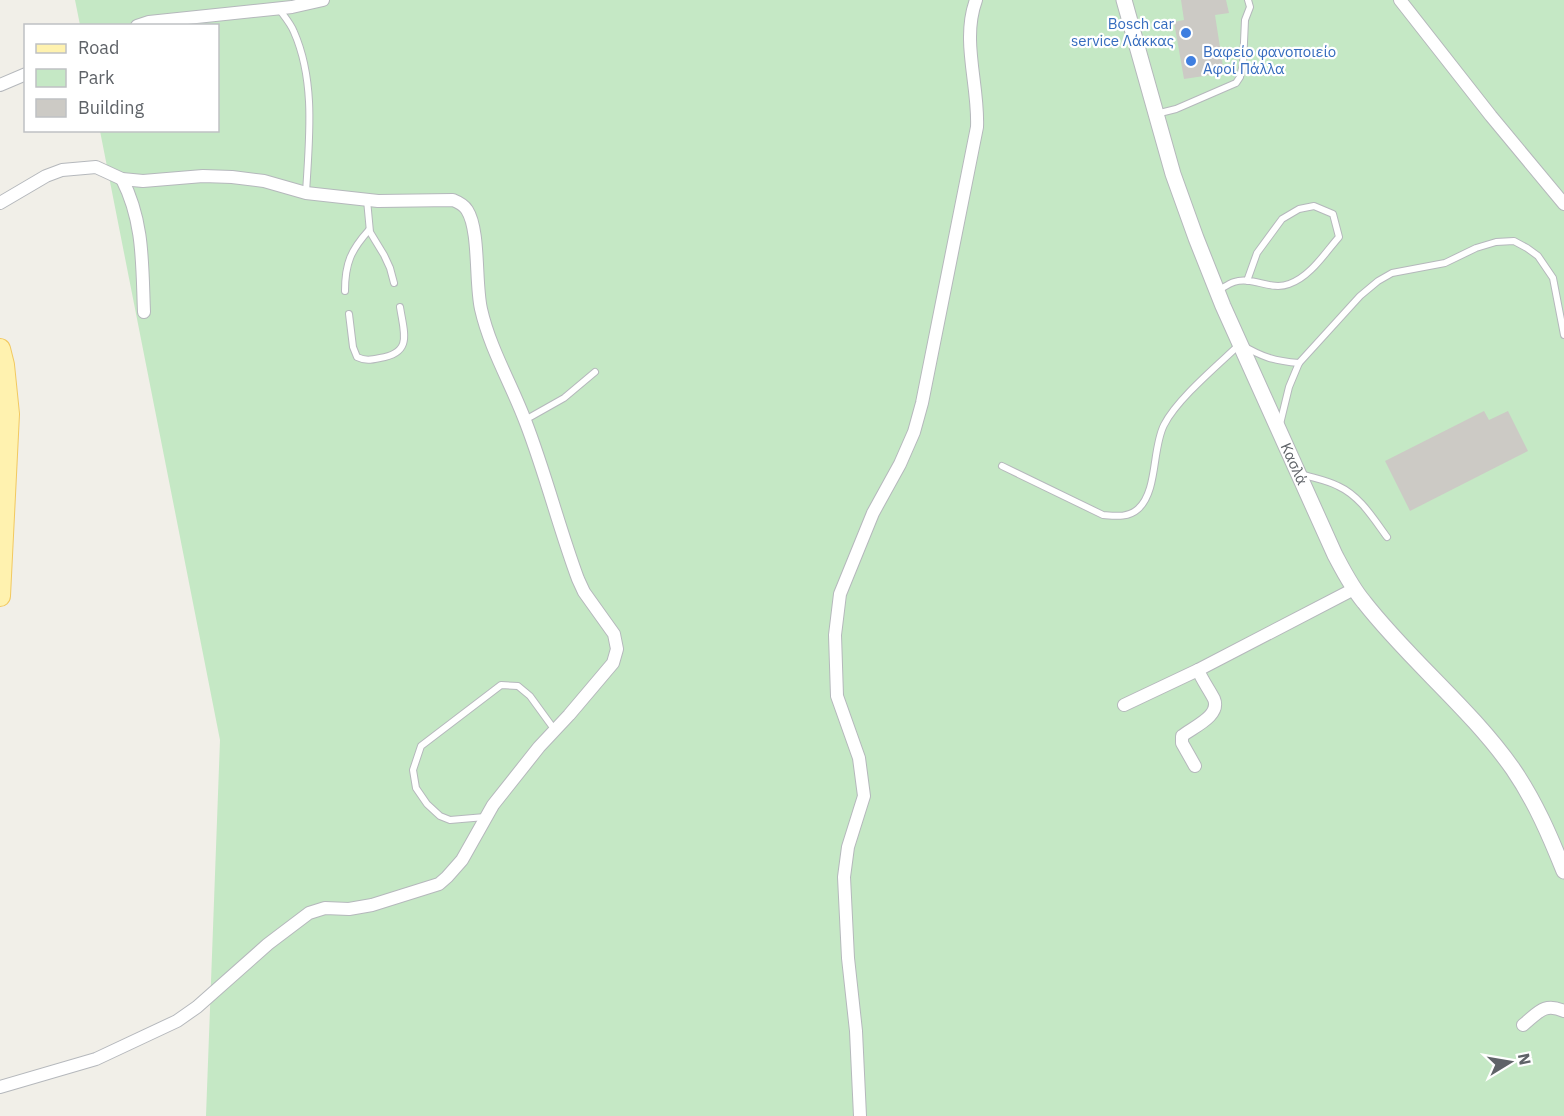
<svg xmlns="http://www.w3.org/2000/svg" width="1564" height="1116" font-family="'IBM Plex Sans',sans-serif">
  <rect width="100%" height="100%" fill="#f1efe8"/>
  <!-- green -->
  <polygon fill="#c5e8c5" points="75,0 1564,0 1564,1116 206,1116 220,740 100,131 218,130 218,26 80,25"/>
  <!-- building -->
  <g fill="#cccac5">
    <polygon points="1181,0 1226,0 1229,13 1215,15 1224,73 1184,79 1174,22 1184,20"/>
    <polygon points="1484,411 1489,420 1508,411 1528,451 1410,511 1385,461"/>
  </g>
  <g fill="none" stroke-linecap="round" stroke-linejoin="round">
    <defs>
      <g id="service">
        <path d="M279,9C284,16 291,24 294,32C316,82 309,140 306,193"/>
        <polyline points="1156,114 1176,109 1236,83 1240,77 1243,64 1245,20 1250,7 1248,0"/>
        <polyline points="367,200 370,232 384,255 390,268 394,283"/>
        <path d="M345,291C345,263 351,250 369,230"/>
        <path d="M1217,291C1223,288 1228,284 1234,282C1252,276 1271,291 1289,284C1310,277 1325,253 1339,237L1333,214L1314,206L1299,209L1282,219L1257,253L1247,281"/>
        <path d="M349,314L353,347L357,357C365,361 371,360 380,358C413,353 404,333 400,307"/>
        <polyline points="525,420 564,398 595,372"/>
        <polyline points="1280,424 1289,387 1299,363 1360,296 1378,281 1392,273 1445,263 1476,248 1496,242 1514,241 1527,248 1538,256 1553,278 1564,335"/>
        <path d="M1002,466L1103,515C1115,516 1128,518 1138,509C1158,491 1152,448 1164,425C1177,399 1218,365 1240,344C1262,357 1274,361 1299,363"/>
        <path d="M1301,474C1313,478 1326,480 1338,486C1360,496 1373,518 1387,537"/>
        <polyline points="485,817 450,820 440,816 427,804 416,788 413,770 421,746 501,685 518,686 530,696 554,729"/>
      </g>
      <g id="minor">
        <polyline points="1400,0 1491,116 1564,204"/>
        <polyline points="137,26 149,22 292,7 323,0"/>
        <polyline points="0,85 26,74"/>
        <path d="M122,179C144,222 142,264 144,312"/>
        <path d="M0,203L46,176L62,170L96,167L122,179L143,181L203,176L232,177L264,181L306,193L378,201L453,200C458,202 464,205 467,210C480,230 475,283 481,309C490,349 512,385 526,423C546,475 559,528 578,579L584,592L614,634L617,649L613,663L569,715L539,747L493,805L462,860L447,877L439,884L372,905L349,909L325,908L309,913L268,944L197,1007L177,1021L96,1059L0,1087"/>
        <polyline points="1124,705 1198,670 1354,589"/>
        <path d="M1195,766L1182,743V736C1193,727 1221,716 1214,699C1209,689 1202,680 1198,670"/>
        <path d="M1523,1025C1538,1013 1544,1002 1564,1011"/>
        <path d="M860,1116L856,1031L848,958L844,877L848,847L864,796L859,758L837,696L835,635L840,594L873,513L900,464L914,432L922,403L977,127C979,85 961,41 976,0"/>
      </g>
      <g id="tertiary">
        <path id="s1" d="M1124,0L1173,174L1196,238L1223,306L1335,555C1344,572 1352,588 1364,602C1410,661 1470,708 1513,769C1535,801 1550,836 1564,871"/>
      </g>
      <polyline id="primary" points="0,349 4,365 9,414 0,596"/>
    </defs>
    <!-- service casing -->
    <use href="#service" stroke="#b5b8bc" stroke-width="8"/>
    <!-- minor casing -->
    <use href="#minor" stroke="#b5b8bc" stroke-width="14"/>
    <!-- tertiary casing -->
    <use href="#tertiary" stroke="#b5b8bc" stroke-width="17"/>
    <!-- primary casing -->
    <use href="#primary" stroke="#f2c960" stroke-width="22"/>
    <!-- service -->
    <use href="#service" stroke="#fff" stroke-width="6"/>
    <!-- minor -->
    <use href="#minor" stroke="#fff" stroke-width="12"/>
    <!-- tertiary -->
    <use href="#tertiary" stroke="#fff" stroke-width="15"/>
    <!-- primary -->
    <use href="#primary" stroke="#fff2af" stroke-width="20"/>
  </g>
  <!-- markers -->
  <g fill="#3f7fe0" stroke="#fff" stroke-width="2">
    <circle cx="1186" cy="33" r="6"/>
    <circle cx="1191" cy="61" r="6"/>
  </g>
  <g text-anchor="middle" stroke-width="4.5" stroke-linejoin="round" paint-order="stroke">
    <!-- shop labels -->
    <g font-size="15" fill="#366cbe" stroke="#fff" text-anchor="end">
      <text x="1174" y="29">Bosch car<tspan x="1174" dy="17">service Λάκκας</tspan></text>
      <text x="1203" y="57" text-anchor="start">Βαφείο φανοποιείο<tspan x="1203" dy="17">Αφοί Πάλλα</tspan></text>
    </g>
    <!-- street labels -->
    <g font-size="15" fill="#5f6368" stroke="#fff">
      <text dy="5" stroke="none"><textPath href="#s1" startOffset="495">Κασλά</textPath></text>
    </g>
  </g>
  <!-- legend -->
  <rect x="24" y="24" width="195" height="108" fill="#ffffff" stroke="#bfc1c3" stroke-width="1.5"/>
  <rect x="36" y="44" width="30" height="9" fill="#fff2af" stroke="#bfc1c3" stroke-width="1.5"/>
  <text x="78" y="54" font-size="18" fill="#5f6368">Road</text>
  <rect x="36" y="69" width="30" height="18" fill="#c5e8c5" stroke="#bfc1c3" stroke-width="1.5"/>
  <text x="78" y="84" font-size="18" fill="#5f6368">Park</text>
  <rect x="36" y="99" width="30" height="18" fill="#cccac5" stroke="#bfc1c3" stroke-width="1.5"/>
  <text x="78" y="114" font-size="18" fill="#5f6368">Building</text>
  <!-- north arrow -->
  <g transform="translate(1510 1062) rotate(79)" stroke="#ffffff" stroke-width="4.5" paint-order="stroke">
  <path d="M0-4.5L10 22L0 15L-10 22Z" fill="#5f6368"/>
  <text y="-9" font-size="16" font-weight="bold" text-anchor="middle" fill="#5f6368">N</text>
  </g>
</svg>
